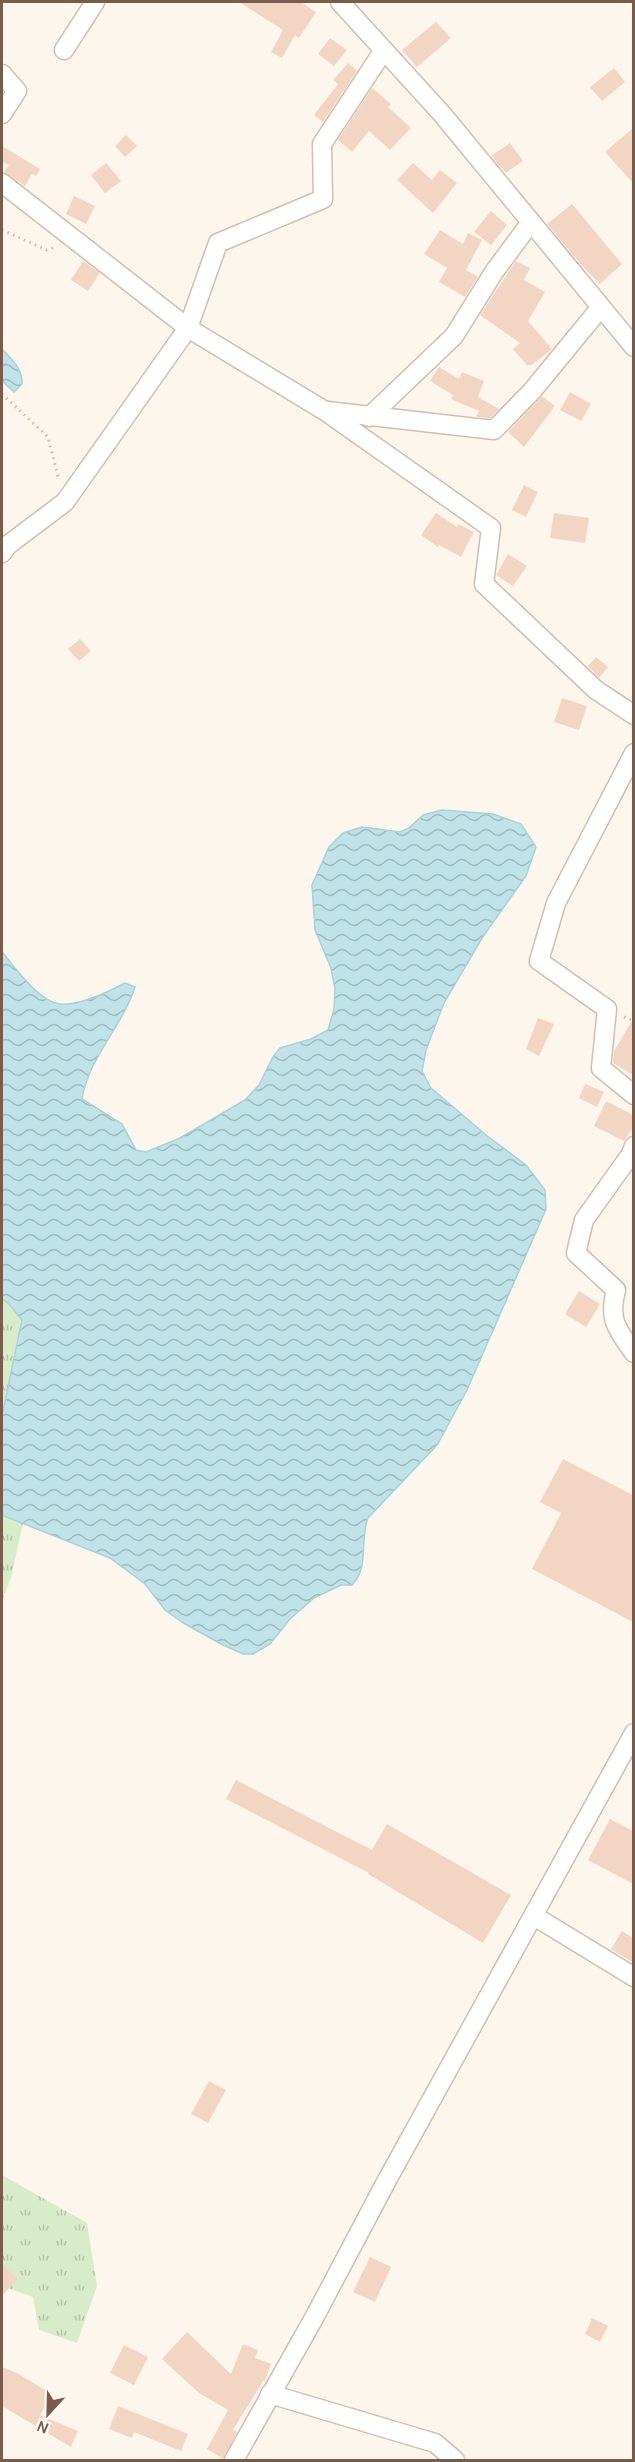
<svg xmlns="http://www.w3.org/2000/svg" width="635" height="2462" font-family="Karla,sans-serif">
  <defs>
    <pattern id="grass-tufts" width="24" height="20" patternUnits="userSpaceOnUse" patternTransform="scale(1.5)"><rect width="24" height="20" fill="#d8ecc9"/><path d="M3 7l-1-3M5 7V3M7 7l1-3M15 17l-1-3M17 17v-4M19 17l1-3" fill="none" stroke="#b4c2a5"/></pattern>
    <pattern id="water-waves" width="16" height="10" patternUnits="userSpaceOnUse" patternTransform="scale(1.5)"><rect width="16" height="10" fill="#bfe3e8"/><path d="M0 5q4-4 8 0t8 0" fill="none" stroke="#a0bbbe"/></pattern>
  </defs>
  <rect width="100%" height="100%" fill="#fdf6ec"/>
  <!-- grass -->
  <g fill="url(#grass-tufts)">
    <polygon points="2,1299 9,1304 22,1320 2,1416"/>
    <polygon points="2,1512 4,1516 23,1523 11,1578 2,1601"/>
    <polygon points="2,2175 87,2223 97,2286 77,2343 39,2330 33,2297 2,2286"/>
  </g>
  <!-- water -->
  <g fill="url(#water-waves)" stroke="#a5d3da" stroke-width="1.5">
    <path d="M2,349C12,360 23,369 22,384L14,392L2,381Z"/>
    <path d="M442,810L493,814L521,824L536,847L526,876L482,938L444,1003L426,1050L422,1071L431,1088L486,1135L526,1165L545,1190L546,1209L467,1390L437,1445L368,1518C359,1541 370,1566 352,1585H341L314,1598L290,1619L270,1644L253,1654H243L223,1645L185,1624L165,1610L145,1584L110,1558L4,1516L2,1512V1416L22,1320L9,1304L2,1299V952C15,967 39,1002 60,1004C80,1006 108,992 125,983L135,987C122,1027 89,1057 82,1099L122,1124L136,1150L146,1152L180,1138L245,1100L259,1085L273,1057L280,1048L311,1039L328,1030L334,1009L335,989L331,968L315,930L312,885L329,847L343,833L362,827L400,832L409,828L423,815Z"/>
  </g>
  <!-- building -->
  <g fill="#f3d5c3">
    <polygon points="239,2 301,2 316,12 299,38 295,35 282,58 271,52 283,30"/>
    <polygon points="436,22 451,38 417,67 402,50"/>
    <polygon points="330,38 347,50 334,66 318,54"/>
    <polygon points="348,63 357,71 323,122 314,115 338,84 333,80"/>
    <polygon points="614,68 625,82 602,101 590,87"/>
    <polygon points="372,88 391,104 388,107 411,128 390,150 369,131 352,152 338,140"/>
    <polygon points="633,128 633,183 605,152"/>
    <polygon points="126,135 137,146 125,157 115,146"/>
    <polygon points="510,143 523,161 506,173 491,156"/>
    <polygon points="2,146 40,169 36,176 32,174 25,186 4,172 9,165 2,162"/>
    <polygon points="106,163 121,181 105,193 91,175"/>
    <polygon points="413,163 432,180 440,170 457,183 433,213 397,180"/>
    <polygon points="74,196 95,206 86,224 66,214"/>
    <polygon points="572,204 622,264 600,284 581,265 547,224"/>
    <polygon points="491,211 507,225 491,245 474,232"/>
    <polygon points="440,230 463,244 468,233 482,240 466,270 478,277 465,297 439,282 447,268 424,254"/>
    <polygon points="83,261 100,273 88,291 71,280"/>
    <polygon points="516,261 530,268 524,280 545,292 528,321 552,349 532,365 527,365 513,349 520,343 480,315"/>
    <polygon points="439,367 459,379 462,372 484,381 478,397 499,409 490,418 478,417 476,416 479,411 451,399 453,395 430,381"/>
    <polygon points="570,392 591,404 581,421 560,410"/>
    <polygon points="542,396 555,406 524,447 508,432"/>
    <polygon points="524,485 538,492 526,517 512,510"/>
    <polygon points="436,513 457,527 458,524 474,532 461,557 439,545 438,547 421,535"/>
    <polygon points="554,513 589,518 585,543 550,538"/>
    <polygon points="508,554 527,566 513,586 496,575"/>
    <polygon points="80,639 91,651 79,661 68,649"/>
    <polygon points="596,657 608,667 599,678 588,666"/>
    <polygon points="562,698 587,706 579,730 554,722"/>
    <polygon points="538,1018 554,1024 539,1056 526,1049"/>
    <polygon points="633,1019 633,1075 613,1063 614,1051"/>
    <polygon points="585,1084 604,1092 597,1107 579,1098"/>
    <polygon points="606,1101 633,1115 633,1128 624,1141 594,1126"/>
    <polygon points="579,1291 600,1304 586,1327 565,1314"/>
    <polygon points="563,1459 633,1495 633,1622 532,1569 561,1513 540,1502"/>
    <polygon points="236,1780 372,1850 387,1824 511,1895 483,1943 368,1874 369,1873 226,1799"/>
    <polygon points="610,1819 633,1831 633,1884 588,1860"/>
    <polygon points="622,1931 633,1938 633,1963 611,1949"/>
    <polygon points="209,2081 226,2090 208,2123 191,2114"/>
    <polygon points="370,2257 391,2267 375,2302 353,2292"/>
    <polygon points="2,2264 17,2279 2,2296"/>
    <polygon points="592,2318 608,2326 600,2342 585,2334"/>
    <polygon points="187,2332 231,2374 243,2344 258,2350 255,2358 271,2364 265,2381 263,2381 233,2430 237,2432 223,2459 207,2449 228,2410 199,2393 162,2359"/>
    <polygon points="124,2345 148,2357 134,2385 110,2373"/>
    <polygon points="2,2367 17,2373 52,2394 40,2415 78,2431 71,2447 2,2406"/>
    <polygon points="118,2406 188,2434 181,2451 134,2432 132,2438 109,2429"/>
  </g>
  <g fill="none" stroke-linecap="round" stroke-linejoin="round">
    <defs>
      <g id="street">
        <polyline points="340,2 442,114 634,347"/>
        <polyline points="64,50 95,2"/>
        <polyline points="2,74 17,91 2,114"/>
        <polyline points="2,183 188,328 325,411 491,528 484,584 596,690 634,715"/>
        <polyline points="327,411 494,430 532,391 601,307"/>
        <polyline points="369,417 454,336 494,272 531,222"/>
        <polyline points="2,553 8,545 65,502 188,328 218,243 323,199 322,144 384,50"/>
        <polyline points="634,753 556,903 539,961 607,1009 601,1068 634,1095"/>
        <path d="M634,1146L631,1154L584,1220L576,1253L616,1290C608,1320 617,1329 634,1353"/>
        <polyline points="534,1916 634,1977"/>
        <polyline points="270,2394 435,2443 455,2460"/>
        <polyline points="234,2460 314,2318 386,2182 634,1733"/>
      </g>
    </defs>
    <!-- street casing -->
    <use href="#street" stroke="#d1beb0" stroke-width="21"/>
    <!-- path -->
    <g stroke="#d9b8a5" stroke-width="3" stroke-dasharray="1.5 4.5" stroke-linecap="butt">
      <polyline points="2,230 47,250 55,247"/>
      <polyline points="2,394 48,437 59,480"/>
      <polyline points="624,1017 634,1021"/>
    </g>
    <!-- street -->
    <use href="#street" stroke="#fff" stroke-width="18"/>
  </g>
  <!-- border -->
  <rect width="635" height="2462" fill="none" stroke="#7a5c4d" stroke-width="6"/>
  <!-- north arrow -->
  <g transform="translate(48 2414) rotate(202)" stroke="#fffaf3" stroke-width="4.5" paint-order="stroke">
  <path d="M0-4.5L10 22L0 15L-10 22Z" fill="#7a5c4d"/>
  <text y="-9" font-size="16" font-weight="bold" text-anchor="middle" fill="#7a5c4d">N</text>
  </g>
</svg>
